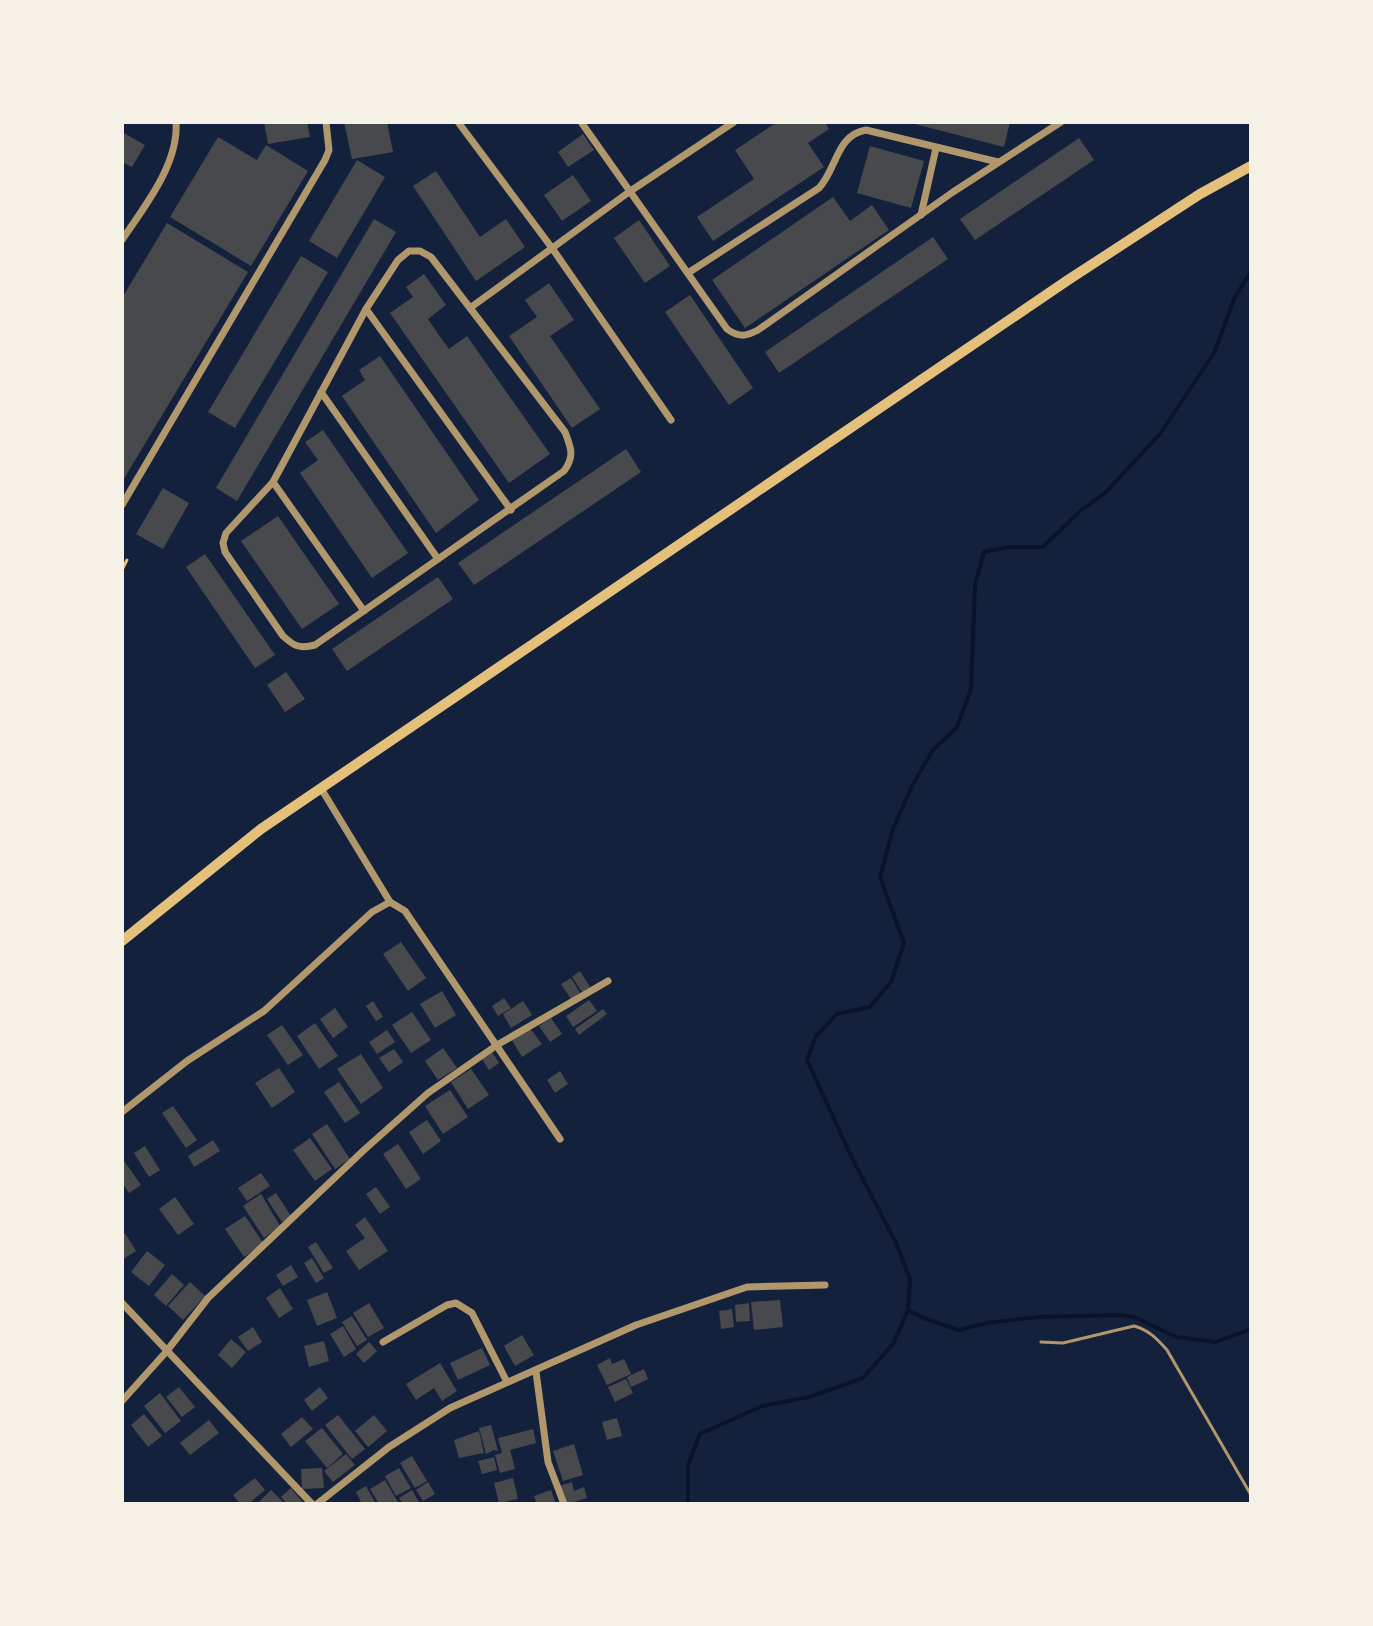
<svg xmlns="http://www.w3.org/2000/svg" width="1373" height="1626" font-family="Raleway,sans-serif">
  <rect width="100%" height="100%" fill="#14213d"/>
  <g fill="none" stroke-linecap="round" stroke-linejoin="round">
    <!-- stream -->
    <g stroke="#0b132b" stroke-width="4">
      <polyline points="908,1310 921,1317 959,1330 987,1323 1038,1317 1122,1315 1137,1318 1176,1337 1216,1342 1251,1329"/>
      <polyline points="688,1504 688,1465 700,1434 762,1406 809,1397 863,1378 893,1344 908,1310 910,1279 896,1243 852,1158 807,1060 816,1036 837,1014 870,1007 891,982 904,943 880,877 893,829 913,784 933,750 957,727 971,689 975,584 984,552 1008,547 1043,547 1080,511 1106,492 1160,434 1214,353 1234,299 1251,271"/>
    </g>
  </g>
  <!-- building -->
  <g fill="#48494c">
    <polygon points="264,122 307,122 310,137 268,144"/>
    <polygon points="344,122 387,122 393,152 352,159"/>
    <polygon points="777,122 825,122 829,129 808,143 824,167 713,241 697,217 754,179 735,150"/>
    <polygon points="907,122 1010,122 1004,147"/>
    <polygon points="122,132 145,145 132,167 122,162"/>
    <polygon points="583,134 594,150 568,167 558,152"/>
    <polygon points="218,137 257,160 266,145 308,171 251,266 170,217"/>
    <polygon points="1079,138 1094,160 975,240 960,219"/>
    <polygon points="870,146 924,161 911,208 857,193"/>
    <polygon points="357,160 385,177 337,258 309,241"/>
    <polygon points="436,171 480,237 506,219 525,247 476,281 413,186"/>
    <polygon points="573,175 591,201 562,221 544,195"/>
    <polygon points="833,197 850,221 872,205 889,230 745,328 712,280"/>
    <polygon points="374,219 396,232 237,501 216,488"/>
    <polygon points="639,220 670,266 645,283 614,238"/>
    <polygon points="167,223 248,272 122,482 122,298"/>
    <polygon points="933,237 948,259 779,373 765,352"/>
    <polygon points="301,256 328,272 235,428 208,412"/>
    <polygon points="424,274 446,305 428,319 438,334 449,349 467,336 550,454 509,483 390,313 413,297 406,287"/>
    <polygon points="549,283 574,320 550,336 600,409 572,428 509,336 537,317 525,300"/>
    <polygon points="690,295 753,388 729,405 665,312"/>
    <polygon points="380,356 479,500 436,533 342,396 365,380 359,370"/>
    <polygon points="323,430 408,553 372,578 300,473 318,460 305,442"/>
    <polygon points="626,449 641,472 474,585 458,563"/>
    <polygon points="163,488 189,503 163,549 136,534"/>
    <polygon points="278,516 339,604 302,629 241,541"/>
    <polygon points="205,554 275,655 255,668 186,567"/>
    <polygon points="438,577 453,599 347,671 332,649"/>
    <polygon points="286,672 305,699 285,712 267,685"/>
    <polygon points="401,942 426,978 408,991 383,954"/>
    <polygon points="580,971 590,987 582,992 572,977"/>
    <polygon points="571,978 580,993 571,999 561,984"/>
    <polygon points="442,991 456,1015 435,1028 420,1004"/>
    <polygon points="504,998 511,1008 498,1016 492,1006"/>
    <polygon points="589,1000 597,1011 573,1027 566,1016"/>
    <polygon points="373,1001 383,1017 376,1021 366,1006"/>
    <polygon points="523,1001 532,1015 511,1028 503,1014"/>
    <polygon points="335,1008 348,1027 333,1038 320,1019"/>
    <polygon points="603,1009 607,1014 579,1035 575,1029"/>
    <polygon points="412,1012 431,1040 411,1053 392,1025"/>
    <polygon points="551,1018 562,1034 550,1042 539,1026"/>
    <polygon points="315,1023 338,1056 319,1069 297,1036"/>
    <polygon points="282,1025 303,1055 288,1065 267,1035"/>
    <polygon points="530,1028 542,1044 522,1057 512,1040"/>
    <polygon points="387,1030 395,1042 377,1054 369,1042"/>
    <polygon points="443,1048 457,1068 438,1080 425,1061"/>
    <polygon points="394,1049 403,1062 389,1072 379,1058"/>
    <polygon points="492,1052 499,1063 489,1070 482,1059"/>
    <polygon points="361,1054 383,1088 361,1104 337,1069"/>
    <polygon points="279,1068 295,1092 272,1108 255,1083"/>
    <polygon points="471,1069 489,1095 468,1109 451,1082"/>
    <polygon points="560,1071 568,1084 555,1093 547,1080"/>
    <polygon points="339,1082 360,1113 345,1123 324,1092"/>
    <polygon points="450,1090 468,1117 443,1134 425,1106"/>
    <polygon points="173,1106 197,1140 186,1148 162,1113"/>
    <polygon points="427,1120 441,1141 423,1154 409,1132"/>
    <polygon points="327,1124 350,1159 335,1169 312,1134"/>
    <polygon points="310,1138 332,1169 315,1181 293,1150"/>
    <polygon points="213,1140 220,1151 194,1167 188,1156"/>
    <polygon points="398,1144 421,1179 406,1189 383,1154"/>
    <polygon points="145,1146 160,1170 149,1177 134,1153"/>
    <polygon points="122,1158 141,1185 129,1193 122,1183"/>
    <polygon points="261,1173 270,1186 247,1201 238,1188"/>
    <polygon points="376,1187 390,1207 380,1214 366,1194"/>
    <polygon points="276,1193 291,1216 282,1222 267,1199"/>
    <polygon points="261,1194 280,1226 264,1238 243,1206"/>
    <polygon points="175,1197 194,1224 178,1235 159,1209"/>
    <polygon points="245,1216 264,1244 244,1257 225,1229"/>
    <polygon points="365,1217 388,1251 359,1270 346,1251 365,1238 355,1225"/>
    <polygon points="125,1233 136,1251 122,1260 122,1235"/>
    <polygon points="316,1242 333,1268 324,1273 308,1247"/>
    <polygon points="147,1251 165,1265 149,1286 131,1272"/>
    <polygon points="312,1258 324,1278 316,1283 304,1263"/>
    <polygon points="291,1265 298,1277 283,1286 276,1275"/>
    <polygon points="172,1274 184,1285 166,1306 154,1295"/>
    <polygon points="190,1282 205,1296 183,1320 168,1306"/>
    <polygon points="280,1288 293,1309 279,1318 266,1298"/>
    <polygon points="327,1292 337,1318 317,1326 307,1300"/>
    <polygon points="780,1300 783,1327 754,1330 751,1302"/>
    <polygon points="369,1303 384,1328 368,1337 353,1313"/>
    <polygon points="749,1303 750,1321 736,1322 735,1305"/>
    <polygon points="732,1309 734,1327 721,1329 719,1311"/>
    <polygon points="352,1316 367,1340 357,1346 342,1322"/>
    <polygon points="343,1326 356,1349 344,1357 330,1334"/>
    <polygon points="253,1327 262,1342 248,1351 238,1337"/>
    <polygon points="522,1335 534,1355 515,1366 504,1346"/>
    <polygon points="231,1339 246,1352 232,1368 218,1355"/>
    <polygon points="324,1341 329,1361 309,1367 304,1346"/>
    <polygon points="369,1342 377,1351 364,1363 356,1354"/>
    <polygon points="482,1348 490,1365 458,1380 450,1363"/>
    <polygon points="610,1358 612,1364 624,1359 631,1374 607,1385 597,1365"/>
    <polygon points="440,1363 457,1391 442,1401 434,1388 416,1400 406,1384"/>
    <polygon points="644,1369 648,1379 631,1387 627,1377"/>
    <polygon points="626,1379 633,1393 615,1402 608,1387"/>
    <polygon points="179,1387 195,1407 182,1417 166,1397"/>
    <polygon points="320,1387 328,1398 312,1411 304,1400"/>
    <polygon points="160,1393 181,1421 165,1433 144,1406"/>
    <polygon points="144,1414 162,1436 148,1447 131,1425"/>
    <polygon points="338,1415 365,1449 352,1459 325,1425"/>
    <polygon points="374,1415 387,1431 368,1447 355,1431"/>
    <polygon points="302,1417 313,1429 291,1447 281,1434"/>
    <polygon points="617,1418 622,1436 607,1440 602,1422"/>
    <polygon points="209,1420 219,1433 190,1455 180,1443"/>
    <polygon points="491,1425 498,1451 494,1450 486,1454 479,1428"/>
    <polygon points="322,1428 343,1454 327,1468 305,1441"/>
    <polygon points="533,1429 536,1443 510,1450 515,1469 500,1473 495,1455 502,1453 498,1438"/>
    <polygon points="479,1431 484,1453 459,1458 454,1440"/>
    <polygon points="574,1444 583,1475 563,1481 553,1451"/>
    <polygon points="346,1454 355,1465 333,1482 324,1471"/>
    <polygon points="412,1456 427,1481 415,1488 400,1463"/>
    <polygon points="494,1457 497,1470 482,1474 478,1461"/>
    <polygon points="322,1468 324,1488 302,1489 301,1469"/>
    <polygon points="399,1468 411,1488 396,1496 385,1476"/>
    <polygon points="255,1478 265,1490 248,1504 240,1504 233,1495"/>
    <polygon points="513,1478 518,1499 499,1503 494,1483"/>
    <polygon points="385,1480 399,1504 379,1504 370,1489"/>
    <polygon points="428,1482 435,1494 423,1501 416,1490"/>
    <polygon points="572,1482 574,1491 584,1487 587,1498 567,1504 559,1486"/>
    <polygon points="366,1486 376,1504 362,1504 356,1492"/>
    <polygon points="291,1488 304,1504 287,1504 281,1497"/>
    <polygon points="271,1490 283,1502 280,1504 257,1504"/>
    <polygon points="412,1490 420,1504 403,1504 399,1498"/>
    <polygon points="551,1490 556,1504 537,1504 534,1496"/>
  </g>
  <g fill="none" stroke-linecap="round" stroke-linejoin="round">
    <!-- path -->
    <polyline stroke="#e5c07b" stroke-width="3" points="122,570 127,560"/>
    <!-- service -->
    <path stroke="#b1986c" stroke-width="3" d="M1041,1342L1063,1343L1134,1326C1149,1330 1157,1339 1167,1350L1251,1495"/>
    <!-- minor -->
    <g stroke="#b1986c" stroke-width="7">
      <polyline points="458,122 552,248 671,420"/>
      <path d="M581,122L727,329C738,337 745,337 758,330L953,192L1061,122"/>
      <polyline points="921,215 936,148"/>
      <path d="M122,240C144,207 179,164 176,122"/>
      <path d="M688,273L819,188C837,169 836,135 866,130L998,162"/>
      <path d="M470,308L431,257L420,251H409L398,260L366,309L273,482L226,533L223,543L225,552L283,636C294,646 299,649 315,645L564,471C575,456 571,448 565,432L470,308L629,192L734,122"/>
      <polyline points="366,309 511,510"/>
      <polyline points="321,392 438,559"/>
      <polyline points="273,482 364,611"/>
      <polyline points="122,505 325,160 329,150 326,122"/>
      <polyline points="322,790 390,902"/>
      <polyline points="122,1112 187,1061 264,1011 372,912 390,902 405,911 560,1139"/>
      <polyline points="122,1303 312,1504"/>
      <polyline points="383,1342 447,1305 456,1303 472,1313 507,1382"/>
      <polyline points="536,1372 548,1462 564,1504"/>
      <polyline points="122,1401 166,1352 208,1298 364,1150 428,1093 497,1045 608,981"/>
      <polyline points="317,1504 389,1447 450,1408 636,1325 747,1287 825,1285"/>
    </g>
    <!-- secondary -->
    <polyline stroke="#e5c07b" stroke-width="10" points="122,941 261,829 1068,280 1200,194 1251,166"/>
  </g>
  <!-- border -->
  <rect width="1373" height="1626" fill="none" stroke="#f6f1e7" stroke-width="248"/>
</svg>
